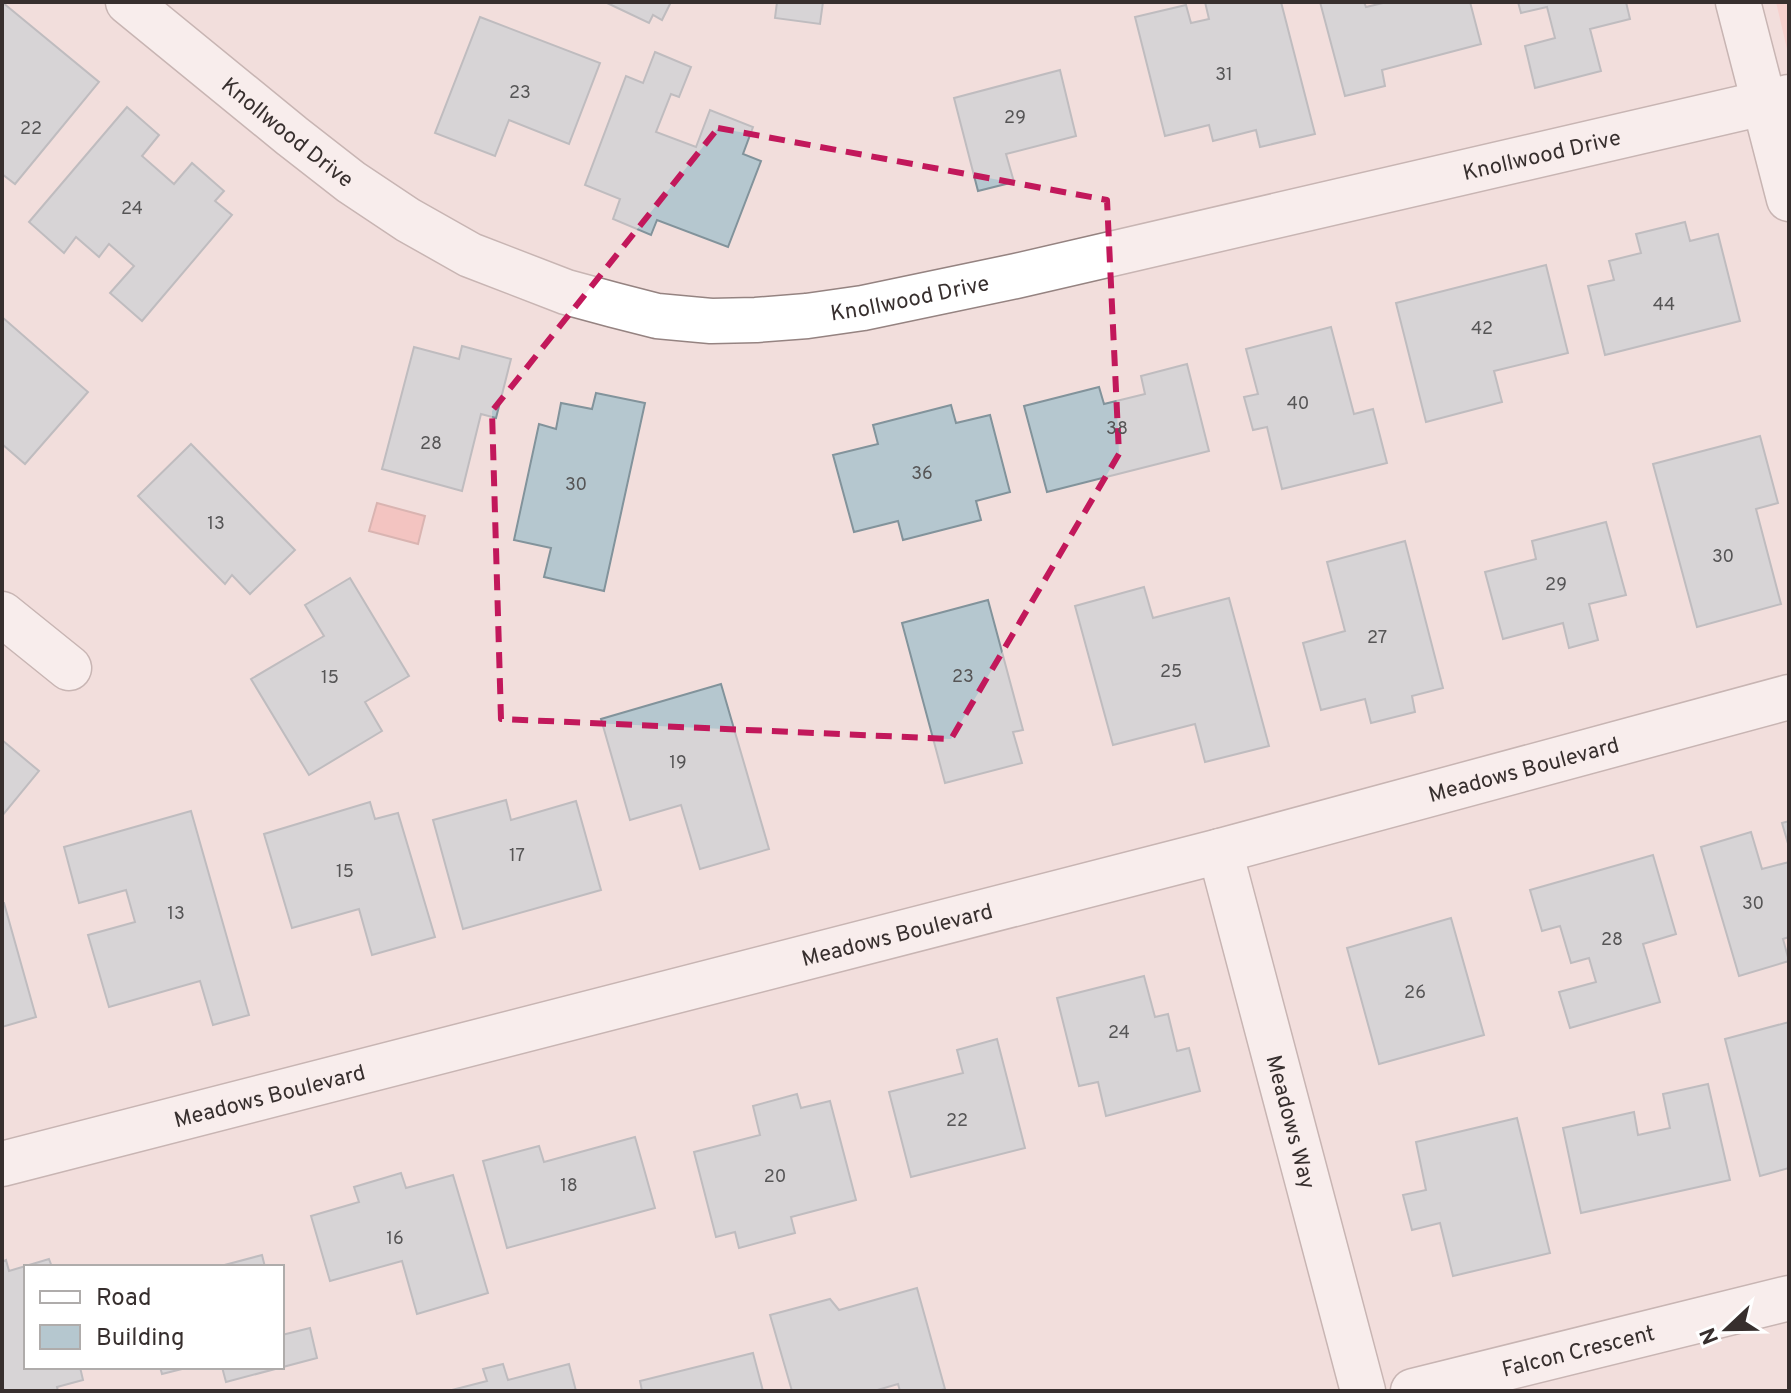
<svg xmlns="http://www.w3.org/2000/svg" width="1791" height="1393" font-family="Overpass,sans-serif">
  <rect width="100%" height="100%" fill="#f2dedc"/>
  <!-- green -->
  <polygon fill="#fbc0bc" points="1776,2 1789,2 1789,48 1787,49"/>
  <!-- water -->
  <polygon fill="#f4a49f" stroke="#bb817d" stroke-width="2" points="377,503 425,516 418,544 369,531"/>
  <!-- building -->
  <g fill="#b5c7cf" stroke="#82939b" stroke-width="2">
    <polygon points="2,2 99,82 15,184 2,174"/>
    <polygon points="605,2 671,2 662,20 653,15 649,23"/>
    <polygon points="777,2 823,2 820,24 775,18"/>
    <polygon points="1205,2 1281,2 1315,134 1260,147 1256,130 1213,141 1209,125 1165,136 1135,17 1186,5 1191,23 1209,19"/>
    <polygon points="1320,2 1364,2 1366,7 1387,2 1470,2 1481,44 1382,70 1385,86 1345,96"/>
    <polygon points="1518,2 1626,2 1630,19 1590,29 1601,71 1535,88 1525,46 1555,38 1547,7 1521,13"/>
    <polygon points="480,17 600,63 569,144 509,120 495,156 435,133"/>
    <polygon points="655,52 691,67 679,97 671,94 656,132 696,147 710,110 753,127 743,154 761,161 728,247 657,220 651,235 613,219 620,199 585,185 626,76 643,83"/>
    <polygon points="1060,70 1076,136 1006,154 1014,182 978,191 954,98"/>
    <polygon points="127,107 159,135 142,156 174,184 192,163 224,191 215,201 232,215 142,321 110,293 134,266 109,244 99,257 76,237 64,253 29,222"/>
    <polygon points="1685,222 1690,241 1718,234 1740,321 1605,355 1588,286 1614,280 1609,261 1641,253 1636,234"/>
    <polygon points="1546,265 1568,353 1494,371 1502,402 1426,422 1396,303"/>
    <polygon points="2,317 88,392 25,464 2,444"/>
    <polygon points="1331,327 1354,414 1373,409 1387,463 1282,489 1267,427 1253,430 1244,397 1258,394 1246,349"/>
    <polygon points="462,346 511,359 496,418 481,414 462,491 382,469 414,347 459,359"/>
    <polygon points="1187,364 1209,451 1047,492 1024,406 1099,387 1104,404 1145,394 1141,376"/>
    <polygon points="596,393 645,403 604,591 544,577 551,548 514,540 539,424 556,429 561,403 592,409"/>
    <polygon points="951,405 956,423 990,415 1010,492 976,501 981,520 903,540 898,521 854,532 833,455 878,444 873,425"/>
    <polygon points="1760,436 1778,503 1756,509 1781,604 1697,627 1653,464"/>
    <polygon points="191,444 295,550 250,594 232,575 225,584 138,496"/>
    <polygon points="1606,522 1626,595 1589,604 1598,640 1569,648 1563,623 1503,639 1485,572 1536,559 1532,541"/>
    <polygon points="1405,541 1443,688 1412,696 1415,712 1371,723 1365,699 1321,710 1303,643 1345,631 1327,562"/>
    <polygon points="350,578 409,676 365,702 382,731 309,775 251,679 324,636 305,605"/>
    <polygon points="1144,587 1153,618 1229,598 1269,746 1205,762 1195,724 1113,745 1075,606"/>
    <polygon points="988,600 1023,730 1013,732 1022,763 945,783 902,623"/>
    <polygon points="721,684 769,849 700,869 681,805 630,820 601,719"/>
    <polygon points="2,740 39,771 2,816"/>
    <polygon points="506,800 511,820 576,801 601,890 463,929 433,820"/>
    <polygon points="370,802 375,819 398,813 435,937 372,955 359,909 292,928 264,834"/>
    <polygon points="191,811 249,1015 213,1025 200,981 109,1007 88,935 135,922 126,890 79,903 64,847"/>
    <polygon points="1789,821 1789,847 1782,823"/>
    <polygon points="1751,832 1762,869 1789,862 1789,937 1783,939 1789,961 1739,976 1701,847"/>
    <polygon points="1653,855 1676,934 1643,944 1660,1002 1570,1028 1559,992 1596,982 1589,958 1571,963 1560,926 1542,931 1530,890"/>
    <polygon points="2,903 4,903 36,1017 2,1027"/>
    <polygon points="1451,918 1484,1035 1379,1064 1347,948"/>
    <polygon points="1144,976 1155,1017 1168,1014 1177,1051 1189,1048 1200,1091 1106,1116 1098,1082 1079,1086 1057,998"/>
    <polygon points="1789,1022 1789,1168 1760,1176 1725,1039"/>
    <polygon points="997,1039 1025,1148 911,1177 889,1092 963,1073 957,1050"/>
    <polygon points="1708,1084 1730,1180 1581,1213 1563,1128 1634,1112 1638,1135 1670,1128 1663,1094"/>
    <polygon points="797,1094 801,1108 830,1101 856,1200 791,1217 795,1233 739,1248 735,1232 716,1237 694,1152 760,1135 753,1106"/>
    <polygon points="1517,1118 1550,1253 1453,1276 1440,1223 1412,1230 1403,1195 1426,1190 1416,1142"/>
    <polygon points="635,1137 655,1208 507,1248 483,1161 539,1146 544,1162"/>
    <polygon points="401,1173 406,1188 453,1175 488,1293 417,1314 402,1261 330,1281 311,1216 359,1202 354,1187"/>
    <polygon points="262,1255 265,1267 217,1267"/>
    <polygon points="49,1259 52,1267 26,1267 26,1367 80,1367 83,1380 57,1387 58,1391 4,1391 2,1384 2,1262 6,1260 9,1271"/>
    <polygon points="917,1288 945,1389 938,1391 900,1391 898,1384 874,1391 792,1391 770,1315 830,1299 839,1310"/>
    <polygon points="310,1328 317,1358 226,1382 222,1367 282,1367 282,1333 282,1335"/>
    <polygon points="753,1353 763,1391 642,1391 640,1381"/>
    <polygon points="503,1364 508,1380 569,1364 576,1391 448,1391 487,1381 483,1369"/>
    <polygon points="160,1367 190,1367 162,1374"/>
  </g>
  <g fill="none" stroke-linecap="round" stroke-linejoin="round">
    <defs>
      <g id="minor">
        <path id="s1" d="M128,2L292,136L351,182L408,220L470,255L566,292L614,305L657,316L711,321L756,320L807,316L863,308L1016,276L1789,97"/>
        <polyline points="1738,2 1789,199"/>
        <polyline points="2,614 69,668"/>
        <path id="s2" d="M1220,851L1363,1391"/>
        <path id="s3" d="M1413,1391L1789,1298"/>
      </g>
      <g id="tertiary">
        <path id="s4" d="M2,1164L1220,851L1789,697"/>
      </g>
    </defs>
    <!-- minor casing -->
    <use href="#minor" stroke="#958381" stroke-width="47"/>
    <!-- tertiary casing -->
    <use href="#tertiary" stroke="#958381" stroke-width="47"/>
    <!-- minor -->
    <use href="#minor" stroke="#fff" stroke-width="44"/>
    <!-- tertiary -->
    <use href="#tertiary" stroke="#fff" stroke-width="44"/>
  </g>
  <!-- marked area -->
  <path d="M0 0H1791V1393H0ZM718,128L1107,200L1119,454L951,739L501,719L492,411Z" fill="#f2dedc" fill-opacity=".55" fill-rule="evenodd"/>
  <path fill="none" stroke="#c2185b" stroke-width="6" stroke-dasharray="16 10" stroke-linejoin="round" d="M718,128L1107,200L1119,454L951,739L501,719L492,411Z"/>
  <g text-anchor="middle" stroke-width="8" stroke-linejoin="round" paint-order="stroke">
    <!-- number labels -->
    <g font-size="18" fill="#565556">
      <text x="1224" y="80">31</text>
      <text x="520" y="98">23</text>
      <text x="1015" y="123">29</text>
      <text x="31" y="134">22</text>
      <text x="132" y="214">24</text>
      <text x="1664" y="310">44</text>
      <text x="1482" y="334">42</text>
      <text x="1298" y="409">40</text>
      <text x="1117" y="434">38</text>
      <text x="431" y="449">28</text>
      <text x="922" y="479">36</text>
      <text x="576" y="490">30</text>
      <text x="216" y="529">13</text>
      <text x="1723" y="562">30</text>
      <text x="1556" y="590">29</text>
      <text x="1377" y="643">27</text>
      <text x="1171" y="677">25</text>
      <text x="963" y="682">23</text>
      <text x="330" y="683">15</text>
      <text x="678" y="768">19</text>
      <text x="517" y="861">17</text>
      <text x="345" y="877">15</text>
      <text x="1753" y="909">30</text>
      <text x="176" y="919">13</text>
      <text x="1612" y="945">28</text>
      <text x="1415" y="998">26</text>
      <text x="1119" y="1038">24</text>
      <text x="957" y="1126">22</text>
      <text x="775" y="1182">20</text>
      <text x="569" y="1191">18</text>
      <text x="395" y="1244">16</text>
    </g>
    <!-- street labels -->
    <g font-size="22" fill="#372f2e" stroke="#fff">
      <text dy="8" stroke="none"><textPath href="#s1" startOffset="206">Knollwood Drive</textPath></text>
      <text dy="8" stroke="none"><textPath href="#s1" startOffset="1526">Knollwood Drive</textPath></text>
      <text dy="8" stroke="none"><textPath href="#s1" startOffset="878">Knollwood Drive</textPath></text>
      <text dy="8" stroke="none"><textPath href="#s4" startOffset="1572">Meadows Boulevard</textPath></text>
      <text dy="8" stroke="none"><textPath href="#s4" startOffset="924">Meadows Boulevard</textPath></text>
      <text dy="8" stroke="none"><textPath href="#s4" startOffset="276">Meadows Boulevard</textPath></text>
      <text dy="8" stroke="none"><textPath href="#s2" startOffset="280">Meadows Way</textPath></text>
      <text dy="8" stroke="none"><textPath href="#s3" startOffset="170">Falcon Crescent</textPath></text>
    </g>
  </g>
  <!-- border -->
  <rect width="1791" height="1393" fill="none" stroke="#372f2e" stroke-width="8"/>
  <!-- legend -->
  <rect x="24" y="1265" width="260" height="104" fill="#ffffff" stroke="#afacab" stroke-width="2"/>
  <rect x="40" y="1291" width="40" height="12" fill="#ffffff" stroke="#afacab" stroke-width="2"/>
  <text x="96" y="1305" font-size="24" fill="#372f2e">Road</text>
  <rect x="40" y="1325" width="40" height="24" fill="#b5c7cf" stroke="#afacab" stroke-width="2"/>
  <text x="96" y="1345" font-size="24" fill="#372f2e">Building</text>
  <!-- north arrow -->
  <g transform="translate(1727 1329) rotate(248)" stroke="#ffffff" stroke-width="6" paint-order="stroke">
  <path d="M0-6L14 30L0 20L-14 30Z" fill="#372f2e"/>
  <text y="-12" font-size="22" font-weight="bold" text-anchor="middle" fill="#372f2e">N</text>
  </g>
</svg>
